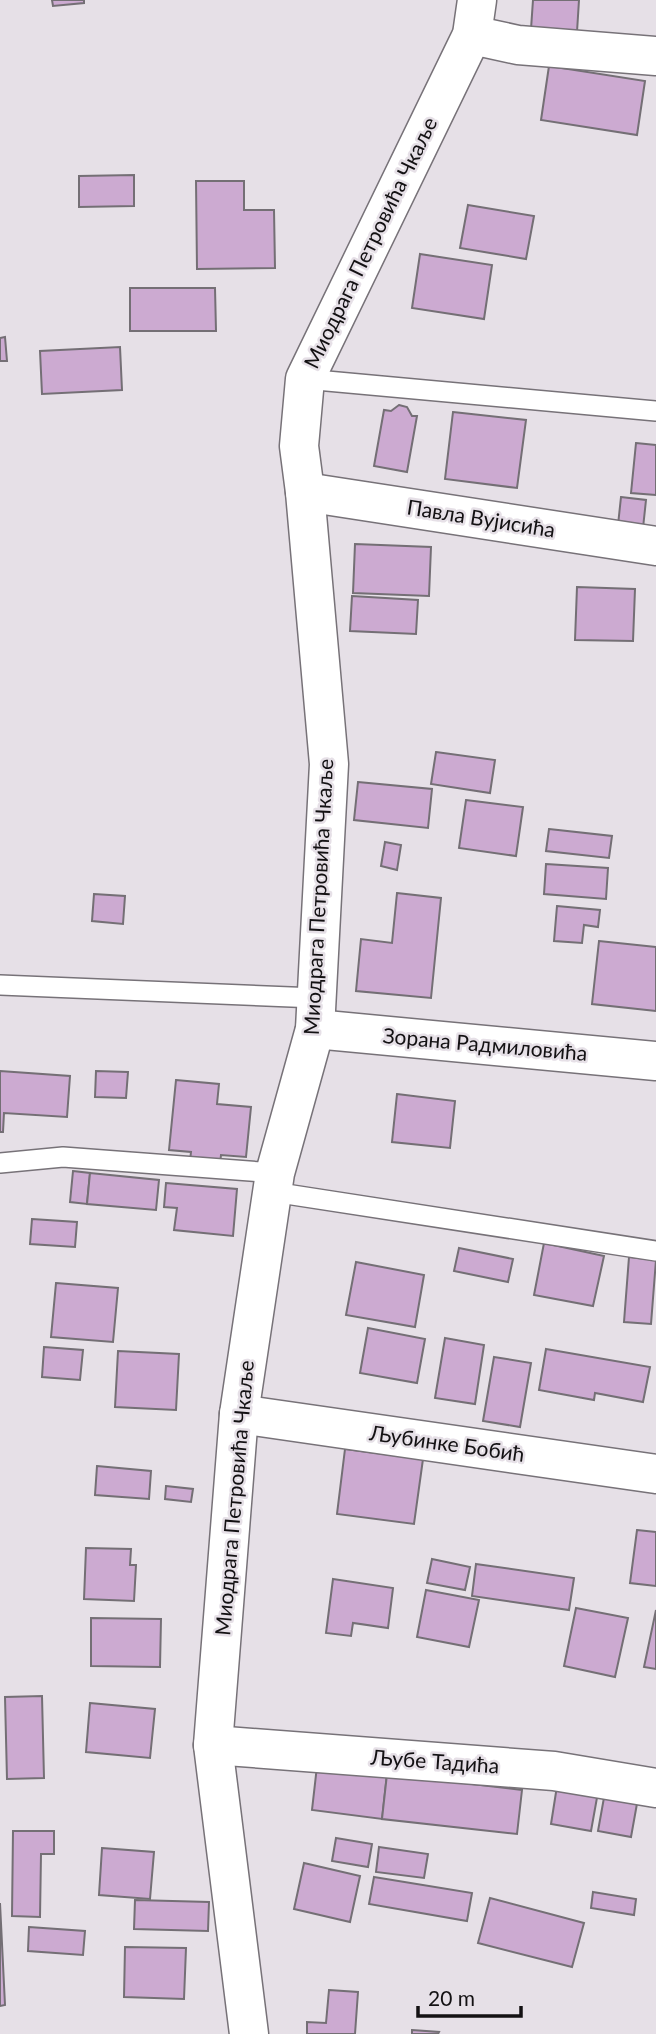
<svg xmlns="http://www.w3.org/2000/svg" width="656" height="2034" font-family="Lato,sans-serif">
  <rect width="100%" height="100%" fill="#e6e0e7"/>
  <!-- building -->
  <g fill="#ccaad1" stroke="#746f75" stroke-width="2">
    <polygon points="52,0 84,0 84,3 53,6"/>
    <polygon points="533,0 579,0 577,32 531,29"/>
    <polygon points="549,66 645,81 637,135 541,120"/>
    <polygon points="134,175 134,206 79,207 79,176"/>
    <polygon points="196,181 244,181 244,210 274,210 275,268 197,269"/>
    <polygon points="468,205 534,216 526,259 460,248"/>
    <polygon points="420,254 492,265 484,319 412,308"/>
    <polygon points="130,288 215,288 216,331 130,331"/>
    <polygon points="5,337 7,361 0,361 0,338"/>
    <polygon points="120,347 122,390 42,394 40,351"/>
    <polygon points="399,405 407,407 412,416 417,416 407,472 374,466 384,410 391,411"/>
    <polygon points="453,412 526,420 517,488 445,479"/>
    <polygon points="636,443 656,445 656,495 631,493"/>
    <polygon points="621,497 646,500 643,528 618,525"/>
    <polygon points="355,544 431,547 429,596 353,593"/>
    <polygon points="577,587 635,589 633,641 575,640"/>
    <polygon points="352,596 418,600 416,634 350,631"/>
    <polygon points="436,752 495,760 490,793 431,784"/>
    <polygon points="358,782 432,789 428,828 354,820"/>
    <polygon points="466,800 523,807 516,856 459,848"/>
    <polygon points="549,829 612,836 609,858 546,851"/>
    <polygon points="385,842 401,845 397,870 381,866"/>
    <polygon points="546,864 608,868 606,899 544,894"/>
    <polygon points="397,893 441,898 431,998 356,991 361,939 392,943"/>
    <polygon points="94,894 125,896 123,924 92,921"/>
    <polygon points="557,906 600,910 598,927 584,925 582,943 554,941"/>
    <polygon points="599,941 656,947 656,1011 592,1004"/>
    <polygon points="0,1071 70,1076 67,1117 4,1113 3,1132 0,1132"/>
    <polygon points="96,1071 128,1072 126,1098 95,1097"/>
    <polygon points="176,1080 219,1084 217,1104 251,1107 246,1157 221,1155 220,1164 190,1161 191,1152 169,1150"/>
    <polygon points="397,1094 455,1101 450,1148 392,1142"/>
    <polygon points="73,1171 90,1173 87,1204 70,1202"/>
    <polygon points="90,1173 159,1180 156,1210 87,1204"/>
    <polygon points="166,1183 237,1189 233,1236 174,1230 177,1208 164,1207"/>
    <polygon points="32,1219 77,1222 75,1247 30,1244"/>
    <polygon points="544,1243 604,1256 593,1306 534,1295"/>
    <polygon points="459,1248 513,1259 508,1282 454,1271"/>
    <polygon points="629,1257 656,1260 651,1324 624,1322"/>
    <polygon points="356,1262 424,1275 415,1327 346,1315"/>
    <polygon points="56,1283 118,1288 113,1342 51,1337"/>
    <polygon points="368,1328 425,1339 417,1383 360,1373"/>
    <polygon points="445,1338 484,1345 475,1404 435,1398"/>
    <polygon points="44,1347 83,1350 80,1380 42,1377"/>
    <polygon points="546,1349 650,1367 643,1402 595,1393 594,1400 539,1390"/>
    <polygon points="118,1351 179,1354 176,1410 115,1407"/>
    <polygon points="494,1357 531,1363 520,1427 483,1421"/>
    <polygon points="345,1449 423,1459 414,1524 337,1514"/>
    <polygon points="97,1466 151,1471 149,1499 95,1495"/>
    <polygon points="166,1486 193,1489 191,1502 165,1499"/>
    <polygon points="637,1530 656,1532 656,1586 630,1583"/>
    <polygon points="86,1548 131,1549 130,1565 136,1565 134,1601 84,1599"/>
    <polygon points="432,1559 470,1567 465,1590 427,1583"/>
    <polygon points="476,1564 574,1578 569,1610 472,1596"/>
    <polygon points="333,1579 393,1588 388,1628 353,1623 351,1636 326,1633"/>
    <polygon points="426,1590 479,1600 469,1647 417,1637"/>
    <polygon points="576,1608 628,1618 615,1677 564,1666"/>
    <polygon points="656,1610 656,1669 644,1667"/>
    <polygon points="91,1618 161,1619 160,1667 91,1666"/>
    <polygon points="42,1696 44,1778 7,1779 5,1697"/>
    <polygon points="90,1703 155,1709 150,1758 86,1752"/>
    <polygon points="317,1766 387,1774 382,1819 312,1810"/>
    <polygon points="387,1774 522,1790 517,1834 382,1819"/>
    <polygon points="557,1786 598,1792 591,1831 551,1824"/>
    <polygon points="605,1792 638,1798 631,1837 598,1831"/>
    <polygon points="13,1831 54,1831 54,1854 41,1854 40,1917 12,1916"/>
    <polygon points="336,1838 372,1844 368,1867 332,1861"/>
    <polygon points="379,1847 428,1854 424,1878 376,1872"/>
    <polygon points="102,1848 154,1852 150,1899 99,1895"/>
    <polygon points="304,1863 360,1876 350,1922 294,1909"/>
    <polygon points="374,1877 472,1893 467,1921 369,1904"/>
    <polygon points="593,1892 636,1899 634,1915 591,1908"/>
    <polygon points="490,1898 584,1923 572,1967 478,1943"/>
    <polygon points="135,1900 209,1902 208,1931 134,1929"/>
    <polygon points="0,1903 5,2005 0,2006"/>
    <polygon points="29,1927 85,1931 83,1955 28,1951"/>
    <polygon points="125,1947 186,1948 184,1999 124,1997"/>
    <polygon points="329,1990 358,1992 355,2034 307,2034 307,2022 326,2023"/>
    <polygon points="412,2030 439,2032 438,2034 412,2034"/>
  </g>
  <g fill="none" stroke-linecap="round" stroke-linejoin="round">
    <defs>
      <g id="lane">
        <polyline points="305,379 656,411"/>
        <polyline points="0,985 316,998"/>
        <polyline points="0,1163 63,1157 275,1173"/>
        <polyline points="273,1192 656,1251"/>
      </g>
      <g id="street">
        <polyline points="472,35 518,45 656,56"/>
        <polyline points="305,492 656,546"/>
        <polyline points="315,1029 656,1061"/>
        <polyline points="239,1414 656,1474"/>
        <polyline points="213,1745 554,1771 656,1788"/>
        <polyline points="249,2034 213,1745 239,1414 275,1173 315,1029 329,764 305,492 299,446 305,379 472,35 477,0"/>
      </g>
    </defs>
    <!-- lane casing -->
    <use href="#lane" stroke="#777278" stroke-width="22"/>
    <!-- street casing -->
    <use href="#street" stroke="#777278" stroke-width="41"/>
    <!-- lane -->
    <use href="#lane" stroke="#fff" stroke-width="19"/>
    <!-- street -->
    <use href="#street" stroke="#fff" stroke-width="38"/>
  </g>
  <g text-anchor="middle" stroke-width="5" stroke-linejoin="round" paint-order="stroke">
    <!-- street labels -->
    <g font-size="21" fill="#131113" stroke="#e6e0e7">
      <text transform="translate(371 243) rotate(-64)" y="7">Миодрага Петровића Чкаље</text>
      <text transform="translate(481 519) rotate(9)" y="7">Павла Вујисића</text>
      <text transform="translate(319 897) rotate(-87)" y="7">Миодрага Петровића Чкаље</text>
      <text transform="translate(485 1045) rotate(5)" y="7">Зорана Радмиловића</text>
      <text transform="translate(447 1444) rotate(8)" y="7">Љубинке Бобић</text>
      <text transform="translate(235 1498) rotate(-85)" y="7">Миодрага Петровића Чкаље</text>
      <text transform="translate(435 1762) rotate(4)" y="7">Љубе Тадића</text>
    </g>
  </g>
  <!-- scale -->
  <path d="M418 2006v10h103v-10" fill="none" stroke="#131113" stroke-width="3.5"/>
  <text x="428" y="2006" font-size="21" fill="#131113" stroke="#e6e0e7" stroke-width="5" paint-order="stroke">20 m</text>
</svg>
